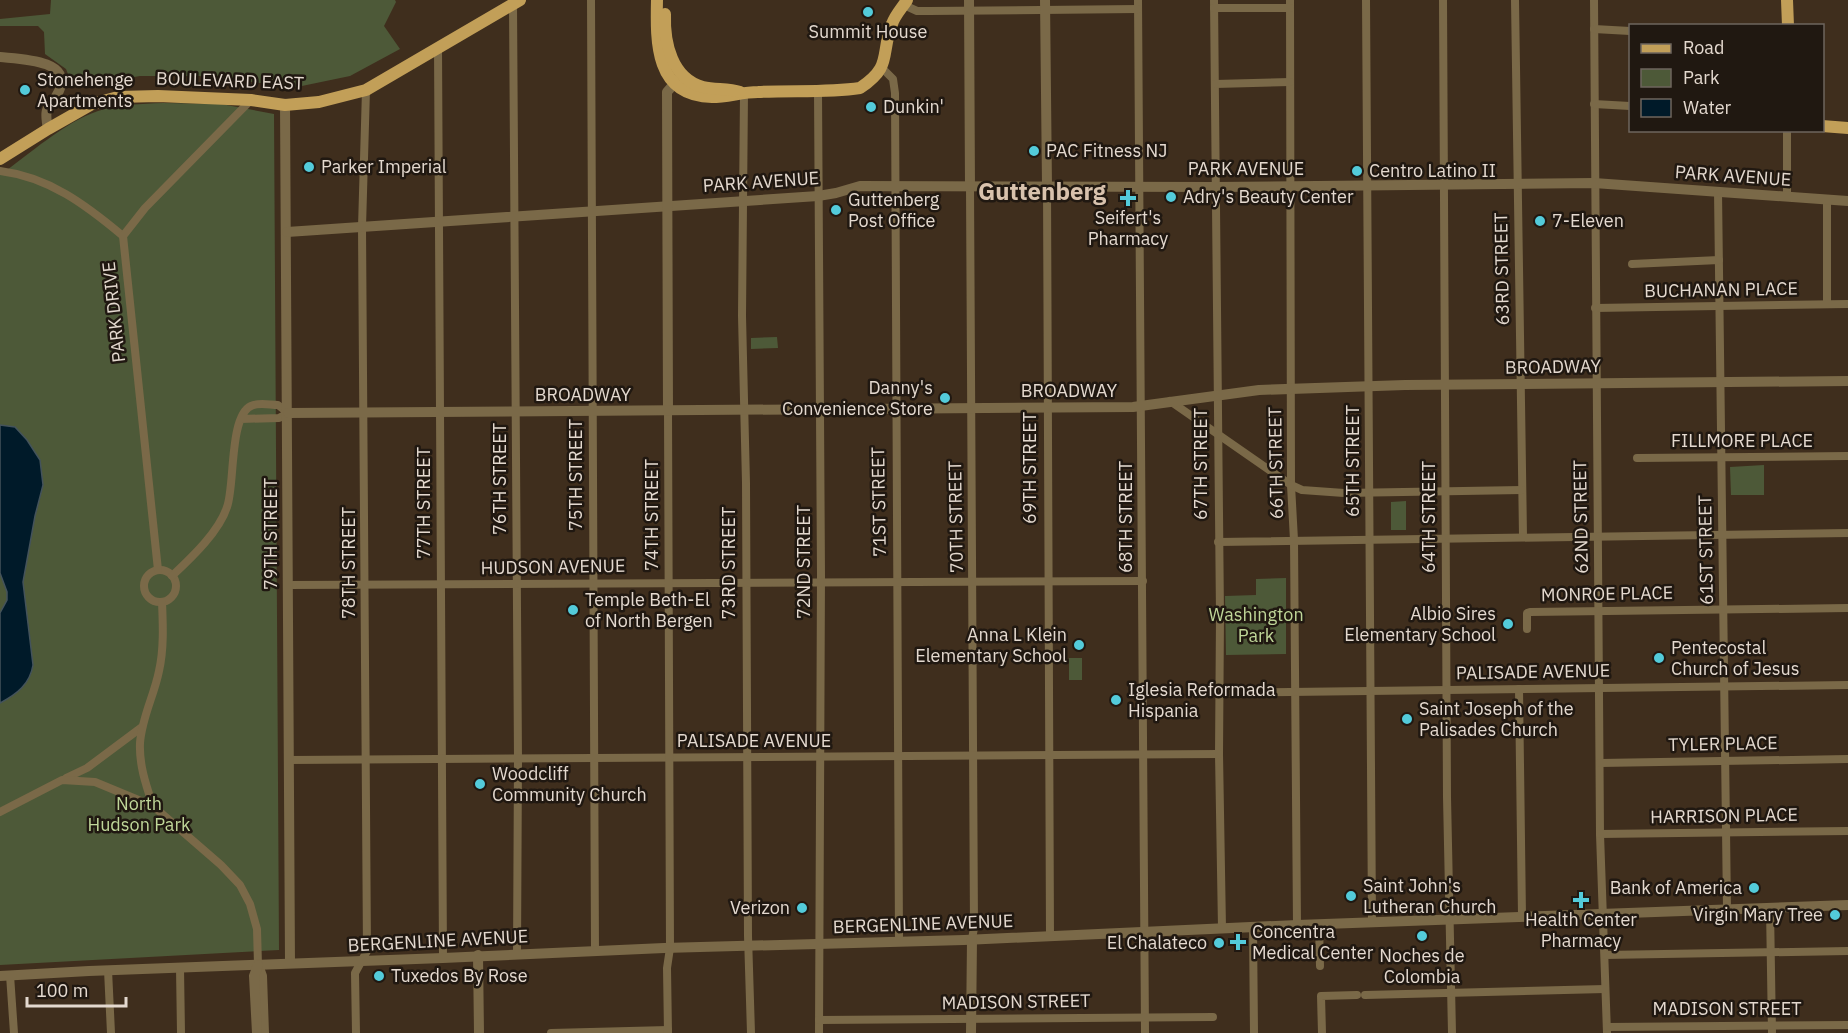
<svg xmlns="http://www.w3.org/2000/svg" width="1848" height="1033" font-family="'IBM Plex Sans',sans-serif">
  <rect width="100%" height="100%" fill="#3f2e1d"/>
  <!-- green -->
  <g fill="#4d5938">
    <polygon points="51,0 395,0 396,2 384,26 400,49 350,76 297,87 199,76 140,76 73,87 66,69 45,54 44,32 38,26 0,26 0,19 50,14"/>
    <path d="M163,103L221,104L274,114L279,950L0,965V175C30,154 63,123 98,111C119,104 141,104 163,103Z"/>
    <polygon points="777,337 778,348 751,349 751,338"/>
    <polygon points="1764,465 1764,495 1731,495 1730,467"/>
    <polygon points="1406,501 1406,530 1391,530 1391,502"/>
    <polygon points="1286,578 1286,654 1226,655 1225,596 1256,595 1256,579"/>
    <rect x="1069" y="658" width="13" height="22"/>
  </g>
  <!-- water -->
  <path fill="#001a29" stroke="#44535b" stroke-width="1.5" d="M0,425L15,427L27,440L40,460L43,485L35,516L23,582L33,665C30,684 17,694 0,703V613L7,600V592L0,573Z"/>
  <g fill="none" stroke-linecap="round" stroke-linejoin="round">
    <!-- minor -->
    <g stroke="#7a6948" stroke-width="8">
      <polyline points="591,0 595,951"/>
      <polyline points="1138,0 1145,1033"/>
      <polyline points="1214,0 1220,616 1219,754 1222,928"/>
      <polyline points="1290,0 1291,485 1294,540 1297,925"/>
      <polyline points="1366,0 1372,922"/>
      <polyline points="1443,0 1447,797 1452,1033"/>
      <polyline points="1515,0 1523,536"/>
      <polyline points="1594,0 1600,834 1607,1033"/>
      <polyline points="513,4 518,759 517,954"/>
      <polyline points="904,5 917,11 929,11 1138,9"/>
      <polyline points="1214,8 1290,8"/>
      <polyline points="1594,29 1630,31"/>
      <polyline points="438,47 443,958"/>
      <polyline points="882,68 893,79 895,93 899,941"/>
      <polyline points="1215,84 1290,82"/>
      <polyline points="818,91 821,575 819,1033"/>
      <polyline points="744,93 742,316 746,483 748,936 751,1033"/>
      <polyline points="1594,104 1630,106"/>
      <path d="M0,171C49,177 86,205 123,236"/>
      <polyline points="1047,186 1050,936"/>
      <polyline points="970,187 974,928 972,939"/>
      <polyline points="1718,191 1727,909"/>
      <polyline points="1787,197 1787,130"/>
      <polyline points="1632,264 1719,260"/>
      <polyline points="1827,304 1827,199"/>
      <polyline points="1595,308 1848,304"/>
      <polyline points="1170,401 1291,485 1302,490 1344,493 1522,490"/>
      <polyline points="1637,458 1848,456"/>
      <polyline points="1218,542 1848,533"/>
      <circle cx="160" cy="586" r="16"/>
      <polyline points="158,570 123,236 145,208 251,100"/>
      <path d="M172,576C191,558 219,532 227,507C235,486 229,416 251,406C258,402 270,405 278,405L288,413L279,418L241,419"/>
      <polyline points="288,585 1143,581"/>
      <polyline points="1527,629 1527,613 1530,612 1848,608"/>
      <polyline points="1519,689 1522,916"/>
      <polyline points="1219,693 1848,685"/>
      <polyline points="289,760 1219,754"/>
      <polyline points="1600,763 1848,759"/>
      <polyline points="66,778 87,768 142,727"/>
      <path d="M153,806C146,785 139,765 140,743C142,717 154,696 159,671C164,649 163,625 162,602"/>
      <polyline points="0,812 62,780 95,782 153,806 221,865 240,885 250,904 257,929 258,965"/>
      <polyline points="1600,834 1848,831"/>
      <polyline points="1770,908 1772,1033"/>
      <polyline points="1319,924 1320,966"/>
      <polyline points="1253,927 1254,1033"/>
      <polyline points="1605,955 1848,951"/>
      <polyline points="180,968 181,1033"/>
      <polyline points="108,970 111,1033"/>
      <polyline points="10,975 14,1033"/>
      <polyline points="1365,995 1605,989"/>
      <polyline points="819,1020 1213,1017"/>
      <polyline points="1607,1027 1848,1025"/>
      <polyline points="356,1033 355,973 367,951 362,227 366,90"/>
      <polyline points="551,1033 668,1030"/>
      <polyline points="668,1033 667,968 670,948 668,411"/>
      <polyline points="1322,1033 1321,996 1357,995"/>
    </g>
    <!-- tertiary -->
    <g stroke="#7a6948" stroke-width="10">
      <polyline points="969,0 970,187"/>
      <polyline points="1045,0 1047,186"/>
      <path d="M0,57C17,59 74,59 59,91C50,110 43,103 48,129"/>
      <polyline points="285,105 290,963"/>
      <polyline points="287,232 818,196 836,193 860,186 1215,187 1594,183 1848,201"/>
      <polyline points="668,411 667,92 680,77"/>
      <polyline points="288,413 1133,407 1259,390 1405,385 1848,381"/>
      <polyline points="478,955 479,1033"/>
      <polyline points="258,965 262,976 264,1033"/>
      <polyline points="0,976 89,971 443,958 664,948 964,940 1297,925 1848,905"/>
      <polyline points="257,1033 254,976 258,965"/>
      <polyline points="971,1033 972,939"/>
    </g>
    <!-- primary -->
    <g stroke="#c29f58" stroke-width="12">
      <path d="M657,0C656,43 655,96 712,97C728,97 742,92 758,92C792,90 826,93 860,88C893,66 880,55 892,24C895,15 902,8 907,0"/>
      <polyline points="1787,0 1788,26"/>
      <path d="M665,14C664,43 672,79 703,87C715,90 728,88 740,92"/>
      <polyline points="1822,126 1848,128"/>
      <polyline points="0,159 48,129 92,104 118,97 158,96 251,100 285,105 319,102 366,90 520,0"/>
    </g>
  </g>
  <!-- markers -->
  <g fill="#53cbda" stroke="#201811" stroke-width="2">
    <circle cx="868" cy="12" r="6"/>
    <circle cx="25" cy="90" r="6"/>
    <circle cx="871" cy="107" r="6"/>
    <circle cx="1034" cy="151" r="6"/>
    <circle cx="309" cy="167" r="6"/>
    <circle cx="1357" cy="171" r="6"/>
    <circle cx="1171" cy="197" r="6"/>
    <path d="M1125 189h6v6h6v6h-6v6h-6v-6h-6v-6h6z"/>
    <circle cx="836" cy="210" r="6"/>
    <circle cx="1540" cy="221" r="6"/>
    <circle cx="945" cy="398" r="6"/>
    <circle cx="573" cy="610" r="6"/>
    <circle cx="1508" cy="624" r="6"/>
    <circle cx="1079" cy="645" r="6"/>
    <circle cx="1659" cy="658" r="6"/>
    <circle cx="1116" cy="700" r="6"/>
    <circle cx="1407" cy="719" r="6"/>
    <circle cx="480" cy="784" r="6"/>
    <circle cx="1754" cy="888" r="6"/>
    <circle cx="1351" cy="896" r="6"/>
    <path d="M1578 891h6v6h6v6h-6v6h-6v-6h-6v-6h6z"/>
    <circle cx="802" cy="908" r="6"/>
    <circle cx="1835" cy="915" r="6"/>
    <circle cx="1422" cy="936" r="6"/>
    <path d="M1235 933h6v6h6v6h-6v6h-6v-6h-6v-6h6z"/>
    <circle cx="1219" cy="943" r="6"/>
    <circle cx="379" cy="976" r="6"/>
  </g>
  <g text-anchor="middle" stroke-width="5" stroke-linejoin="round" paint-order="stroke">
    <!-- poi labels -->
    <g font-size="18" fill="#e4d9cf" stroke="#201811" text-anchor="start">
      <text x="868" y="38" text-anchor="middle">Summit House</text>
      <text x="37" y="86">Stonehenge<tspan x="37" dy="21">Apartments</tspan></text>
      <text x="883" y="113">Dunkin'</text>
      <text x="1046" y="157">PAC Fitness NJ</text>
      <text x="321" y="173">Parker Imperial</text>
      <text x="1369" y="177">Centro Latino II</text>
      <text x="1183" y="203">Adry's Beauty Center</text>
      <text x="848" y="206">Guttenberg<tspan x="848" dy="21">Post Office</tspan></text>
      <text x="1128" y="224" text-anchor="middle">Seifert's<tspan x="1128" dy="21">Pharmacy</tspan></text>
      <text x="1552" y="227">7-Eleven</text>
      <text x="933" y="394" text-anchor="end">Danny's<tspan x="933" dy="21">Convenience Store</tspan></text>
      <text x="585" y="606">Temple Beth-El<tspan x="585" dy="21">of North Bergen</tspan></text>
      <text x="1496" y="620" text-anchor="end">Albio Sires<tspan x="1496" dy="21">Elementary School</tspan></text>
      <text x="1067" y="641" text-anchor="end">Anna L Klein<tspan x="1067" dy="21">Elementary School</tspan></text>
      <text x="1671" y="654">Pentecostal<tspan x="1671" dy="21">Church of Jesus</tspan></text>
      <text x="1128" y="696">Iglesia Reformada<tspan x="1128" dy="21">Hispania</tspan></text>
      <text x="1419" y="715">Saint Joseph of the<tspan x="1419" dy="21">Palisades Church</tspan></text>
      <text x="492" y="780">Woodcliff<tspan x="492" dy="21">Community Church</tspan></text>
      <text x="1363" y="892">Saint John's<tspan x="1363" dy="21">Lutheran Church</tspan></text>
      <text x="1742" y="894" text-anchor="end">Bank of America</text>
      <text x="790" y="914" text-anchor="end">Verizon</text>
      <text x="1823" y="921" text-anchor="end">Virgin Mary Tree</text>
      <text x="1581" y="926" text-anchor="middle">Health Center<tspan x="1581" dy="21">Pharmacy</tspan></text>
      <text x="1252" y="938">Concentra<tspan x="1252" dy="21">Medical Center</tspan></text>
      <text x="1207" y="949" text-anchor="end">El Chalateco</text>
      <text x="1422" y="962" text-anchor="middle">Noches de<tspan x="1422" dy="21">Colombia</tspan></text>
      <text x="391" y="982">Tuxedos By Rose</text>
    </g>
    <!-- street labels -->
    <g font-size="18" fill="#e4d9cf" stroke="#201811">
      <text transform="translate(230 81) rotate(2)" y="6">BOULEVARD EAST</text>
      <text x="1246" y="175">PARK AVENUE</text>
      <text transform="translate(1733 176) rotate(4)" y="6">PARK AVENUE</text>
      <text transform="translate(761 182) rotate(-4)" y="6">PARK AVENUE</text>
      <text transform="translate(1502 269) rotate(-91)" y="6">63RD STREET</text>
      <text transform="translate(1721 290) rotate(-1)" y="6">BUCHANAN PLACE</text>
      <text transform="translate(114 312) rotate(-96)" y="6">PARK DRIVE</text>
      <text transform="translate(1553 367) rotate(-1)" y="6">BROADWAY</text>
      <text x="1069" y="397">BROADWAY</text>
      <text x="583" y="401">BROADWAY</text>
      <text x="1742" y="447">FILLMORE PLACE</text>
      <text transform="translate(1353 461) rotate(-90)" y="6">65TH STREET</text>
      <text transform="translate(1276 463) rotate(-91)" y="6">66TH STREET</text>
      <text transform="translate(1201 464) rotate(-90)" y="6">67TH STREET</text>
      <text transform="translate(1030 468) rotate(-90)" y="6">69TH STREET</text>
      <text transform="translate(576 475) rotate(-90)" y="6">75TH STREET</text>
      <text transform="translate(500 479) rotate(-90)" y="6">76TH STREET</text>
      <text transform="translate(879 502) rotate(-91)" y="6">71ST STREET</text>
      <text transform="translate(424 503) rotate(-90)" y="6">77TH STREET</text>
      <text transform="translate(652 515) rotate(-90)" y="6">74TH STREET</text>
      <text transform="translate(956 517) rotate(-91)" y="6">70TH STREET</text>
      <text transform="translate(1126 517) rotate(-90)" y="6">68TH STREET</text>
      <text transform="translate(1429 517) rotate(-90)" y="6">64TH STREET</text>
      <text transform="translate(1581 517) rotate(-91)" y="6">62ND STREET</text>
      <text transform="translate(271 534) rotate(-90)" y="6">79TH STREET</text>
      <text transform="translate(1706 550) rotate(-91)" y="6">61ST STREET</text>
      <text transform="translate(804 562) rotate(-90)" y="6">72ND STREET</text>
      <text transform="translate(349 563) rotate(-90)" y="6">78TH STREET</text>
      <text transform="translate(729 563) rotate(-90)" y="6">73RD STREET</text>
      <text transform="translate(553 567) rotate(-1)" y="6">HUDSON AVENUE</text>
      <text transform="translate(1607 594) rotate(-1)" y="6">MONROE PLACE</text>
      <text transform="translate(1533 672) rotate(-1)" y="6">PALISADE AVENUE</text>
      <text x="754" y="747">PALISADE AVENUE</text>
      <text transform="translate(1723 744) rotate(-1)" y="6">TYLER PLACE</text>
      <text transform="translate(1724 816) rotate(-1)" y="6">HARRISON PLACE</text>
      <text transform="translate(923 924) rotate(-2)" y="6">BERGENLINE AVENUE</text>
      <text transform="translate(438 941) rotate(-3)" y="6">BERGENLINE AVENUE</text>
      <text transform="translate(1016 1002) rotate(-1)" y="6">MADISON STREET</text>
      <text x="1727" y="1015">MADISON STREET</text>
    </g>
    <!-- park labels -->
    <g font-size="18" fill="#c0d799" stroke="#201811">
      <text x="1256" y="621">Washington<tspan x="1256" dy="21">Park</tspan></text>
      <text x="139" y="810">North<tspan x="139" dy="21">Hudson Park</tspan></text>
    </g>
    <!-- district labels -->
    <g font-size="24" font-weight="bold" fill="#d8c2ad" stroke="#201811">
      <text x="1042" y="200">Guttenberg</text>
    </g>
  </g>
  <!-- legend -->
  <rect x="1629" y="24" width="195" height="108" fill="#201811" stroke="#6e655d" stroke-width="1.5"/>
  <rect x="1641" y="44" width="30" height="9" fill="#c29f58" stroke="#6e655d" stroke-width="1.5"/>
  <text x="1683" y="54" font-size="18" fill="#e4d9cf">Road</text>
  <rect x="1641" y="69" width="30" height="18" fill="#4d5938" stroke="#6e655d" stroke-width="1.5"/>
  <text x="1683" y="84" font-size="18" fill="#e4d9cf">Park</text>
  <rect x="1641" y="99" width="30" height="18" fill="#001a29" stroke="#6e655d" stroke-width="1.5"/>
  <text x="1683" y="114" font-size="18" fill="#e4d9cf">Water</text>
  <!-- scale -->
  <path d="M27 997v9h99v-9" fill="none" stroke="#e4d9cf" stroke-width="3"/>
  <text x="36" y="997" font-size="18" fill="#e4d9cf" stroke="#201811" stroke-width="4.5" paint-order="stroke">100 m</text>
</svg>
